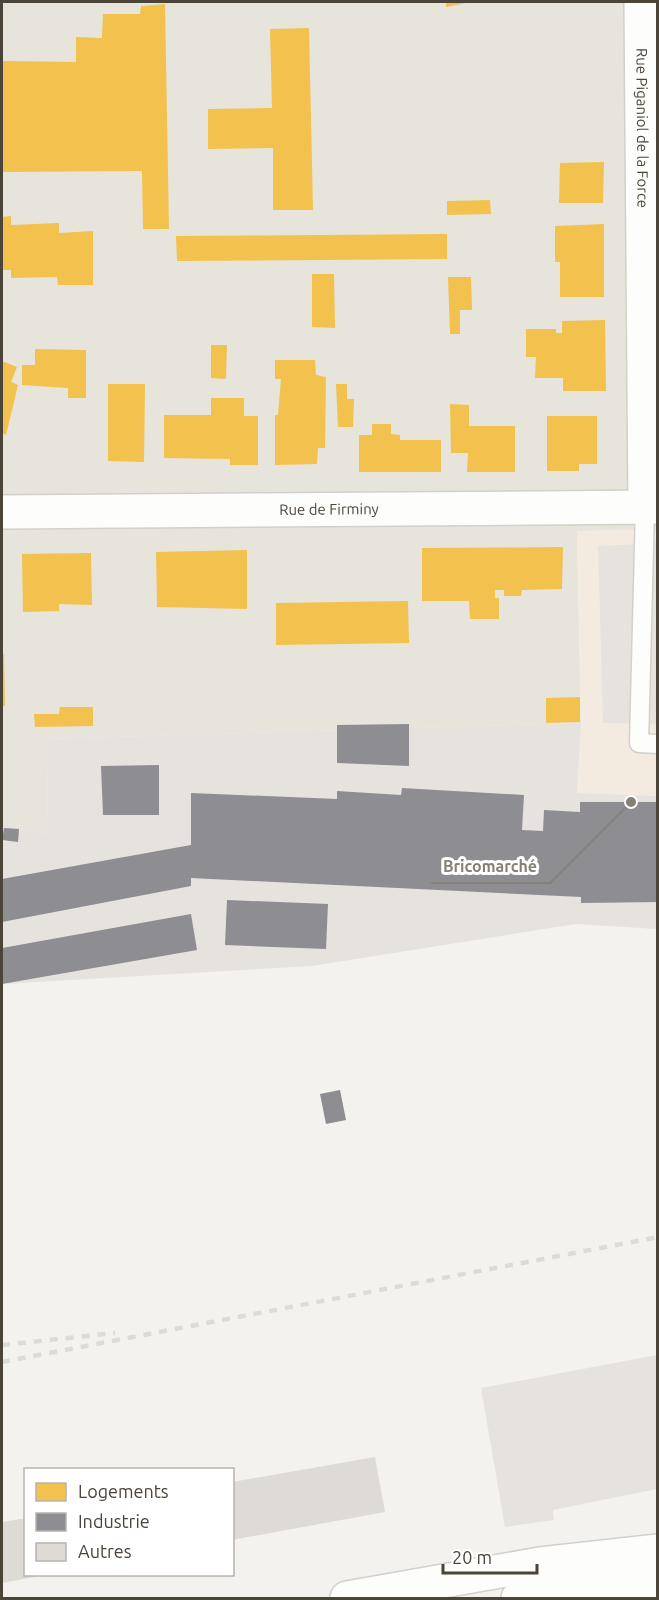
<svg xmlns="http://www.w3.org/2000/svg" width="659" height="1600" font-family="Ubuntu,sans-serif">
  <rect width="100%" height="100%" fill="#f4f2ee"/>
  <!-- residential -->
  <polygon fill="#e7e4dc" points="2,2 657,2 657,530 577,531 581,723 47,739 48,835 2,823"/>
  <!-- commercial -->
  <polygon fill="#f3ebdf" points="657,530 657,796 577,793 581,723 577,531"/>
  <!-- industrial -->
  <polygon fill="#e6e2de" points="581,723 577,793 657,796 657,929 576,924 312,966 2,984 2,823 48,835 47,739"/>
  <!-- parking -->
  <g fill="#e6e3df">
    <polygon points="657,543 657,724 603,723 598,546"/>
    <polygon points="657,1355 657,1489 553,1510 554,1520 505,1527 481,1388"/>
  </g>
  <!-- homes -->
  <g fill="#f2c14e">
    <polygon points="446,2 466,2 466,3 446,7"/>
    <polygon points="165,4 169,229 143,229 142,171 2,172 2,61 76,62 76,37 102,38 103,14 140,14 141,6"/>
    <polygon points="309,28 313,210 273,210 273,148 208,149 208,109 272,108 270,29"/>
    <polygon points="604,162 603,203 559,203 560,163"/>
    <polygon points="490,200 491,214 447,215 447,201"/>
    <polygon points="11,216 11,225 59,223 59,233 93,231 93,285 58,285 57,277 11,278 11,270 2,270 2,217"/>
    <polygon points="604,224 604,297 560,297 560,262 555,262 555,226"/>
    <polygon points="447,234 447,259 177,261 176,236"/>
    <polygon points="312,274 334,274 335,328 312,327"/>
    <polygon points="448,277 471,277 472,310 460,310 460,334 450,334"/>
    <polygon points="605,320 606,391 563,391 563,378 535,378 536,357 526,357 526,329 556,329 556,333 562,333 562,321"/>
    <polygon points="211,345 227,345 226,379 211,378"/>
    <polygon points="35,349 86,350 86,398 68,398 68,388 22,385 22,365 35,365"/>
    <polygon points="275,360 315,360 316,375 326,377 325,448 318,448 317,464 275,465 275,415 278,415 281,379 275,379"/>
    <polygon points="2,361 17,367 11,382 18,385 6,435 2,433"/>
    <polygon points="108,384 145,384 144,462 108,461"/>
    <polygon points="336,384 347,384 347,399 354,399 353,427 338,427"/>
    <polygon points="211,398 244,398 244,416 258,416 258,465 230,465 230,459 164,458 164,415 211,415"/>
    <polygon points="450,404 469,405 469,426 515,426 515,472 467,472 468,453 451,453"/>
    <polygon points="547,416 597,416 597,464 579,464 579,471 547,471"/>
    <polygon points="372,424 391,424 391,434 400,435 400,440 441,440 441,472 359,472 359,435 372,435"/>
    <polygon points="563,547 562,589 522,590 521,596 504,596 504,590 495,590 495,598 499,598 499,619 470,619 469,601 422,601 422,548"/>
    <polygon points="247,550 247,609 157,607 156,552"/>
    <polygon points="91,553 92,605 59,604 59,611 23,612 22,554"/>
    <polygon points="408,601 409,643 276,645 276,603"/>
    <polygon points="2,654 4,654 5,706 2,706"/>
    <polygon points="580,697 580,722 546,723 546,698"/>
    <polygon points="60,707 93,707 93,726 35,727 34,714 59,714"/>
  </g>
  <!-- industry -->
  <g fill="#8d8d92">
    <polygon points="409,724 409,766 337,763 337,725"/>
    <polygon points="159,765 159,815 103,815 101,766"/>
    <polygon points="402,788 524,795 522,830 543,831 544,810 580,812 580,802 658,802 658,902 581,903 581,897 191,878 191,886 2,922 2,879 191,845 191,793 337,799 337,791 401,795"/>
    <polygon points="4,828 19,829 18,842 2,840"/>
    <polygon points="227,900 328,904 326,949 225,945"/>
    <polygon points="191,914 197,950 2,984 2,948"/>
    <polygon points="340,1090 346,1120 326,1124 320,1094"/>
  </g>
  <!-- building -->
  <g fill="#dedbd6">
    <polygon points="375,1457 385,1512 232,1540 232,1482"/>
    <polygon points="26,1518 26,1574 39,1576 2,1583 2,1522"/>
  </g>
  <g fill="none" stroke-linecap="round" stroke-linejoin="round">
    <defs>
      <polyline id="service" points="645,507 639,743 658,744"/>
      <g id="minor">
        <path id="s1" d="M641,2L645,507"/>
        <path id="s2" d="M2,512L658,507"/>
      </g>
      <g id="tertiary">
        <polyline points="347,1598 540,1564 658,1551"/>
        <polyline points="518,1598 658,1580"/>
      </g>
    </defs>
    <!-- service casing -->
    <use href="#service" stroke="#d2d0cb" stroke-width="21"/>
    <!-- minor casing -->
    <use href="#minor" stroke="#d2d0cb" stroke-width="36"/>
    <!-- tertiary casing -->
    <use href="#tertiary" stroke="#d2d0cb" stroke-width="36"/>
    <!-- service -->
    <use href="#service" stroke="#fdfdfc" stroke-width="18"/>
    <!-- minor -->
    <use href="#minor" stroke="#fdfdfc" stroke-width="33"/>
    <!-- tertiary -->
    <use href="#tertiary" stroke="#fdfdfc" stroke-width="33"/>
    <!-- rail -->
    <g stroke="#dbdbda" stroke-width="4.5" stroke-dasharray="8 8" stroke-linecap="butt">
      <polyline points="2,1345 115,1333"/>
      <polyline points="2,1362 658,1237"/>
    </g>
  </g>
  <g text-anchor="middle" stroke-width="6" stroke-linejoin="round" paint-order="stroke">
    <!-- street labels -->
    <g font-size="15" fill="#4b4439" stroke="#fff">
      <text dy="5" stroke="none"><textPath href="#s1" startOffset="126">Rue Piganiol de la Force</textPath></text>
      <text dy="5" stroke="none"><textPath href="#s2" startOffset="327">Rue de Firminy</textPath></text>
    </g>
  </g>
  <!-- callouts -->
  <path fill="none" stroke="#868178" stroke-width="2" d="M631 802L550 883H431"/>
  <circle fill="#868178" stroke="#fff" stroke-width="2" cx="631" cy="802" r="6"/>
  <g font-size="16" text-anchor="middle" font-weight="bold" fill="#868178" stroke="#fff" stroke-width="6" stroke-linejoin="round" paint-order="stroke">
    <text x="490" y="872">Bricomarché</text>
  </g>
  <!-- border -->
  <rect width="659" height="1600" fill="none" stroke="#4b4439" stroke-width="6"/>
  <!-- legend -->
  <rect x="24" y="1468" width="210" height="108" fill="#ffffff" stroke="#b7b4b0" stroke-width="1.5"/>
  <rect x="36" y="1483" width="30" height="18" fill="#f2c14e" stroke="#b7b4b0" stroke-width="1.5"/>
  <text x="78" y="1498" font-size="18" fill="#4b4439">Logements</text>
  <rect x="36" y="1513" width="30" height="18" fill="#8d8d92" stroke="#b7b4b0" stroke-width="1.5"/>
  <text x="78" y="1528" font-size="18" fill="#4b4439">Industrie</text>
  <rect x="36" y="1543" width="30" height="18" fill="#dedbd6" stroke="#b7b4b0" stroke-width="1.5"/>
  <text x="78" y="1558" font-size="18" fill="#4b4439">Autres</text>
  <!-- scale -->
  <path d="M443 1564v9h94v-9" fill="none" stroke="#4b4439" stroke-width="3"/>
  <text x="452" y="1564" font-size="18" fill="#4b4439" stroke="#ffffff" stroke-width="4.5" paint-order="stroke">20 m</text>
</svg>
